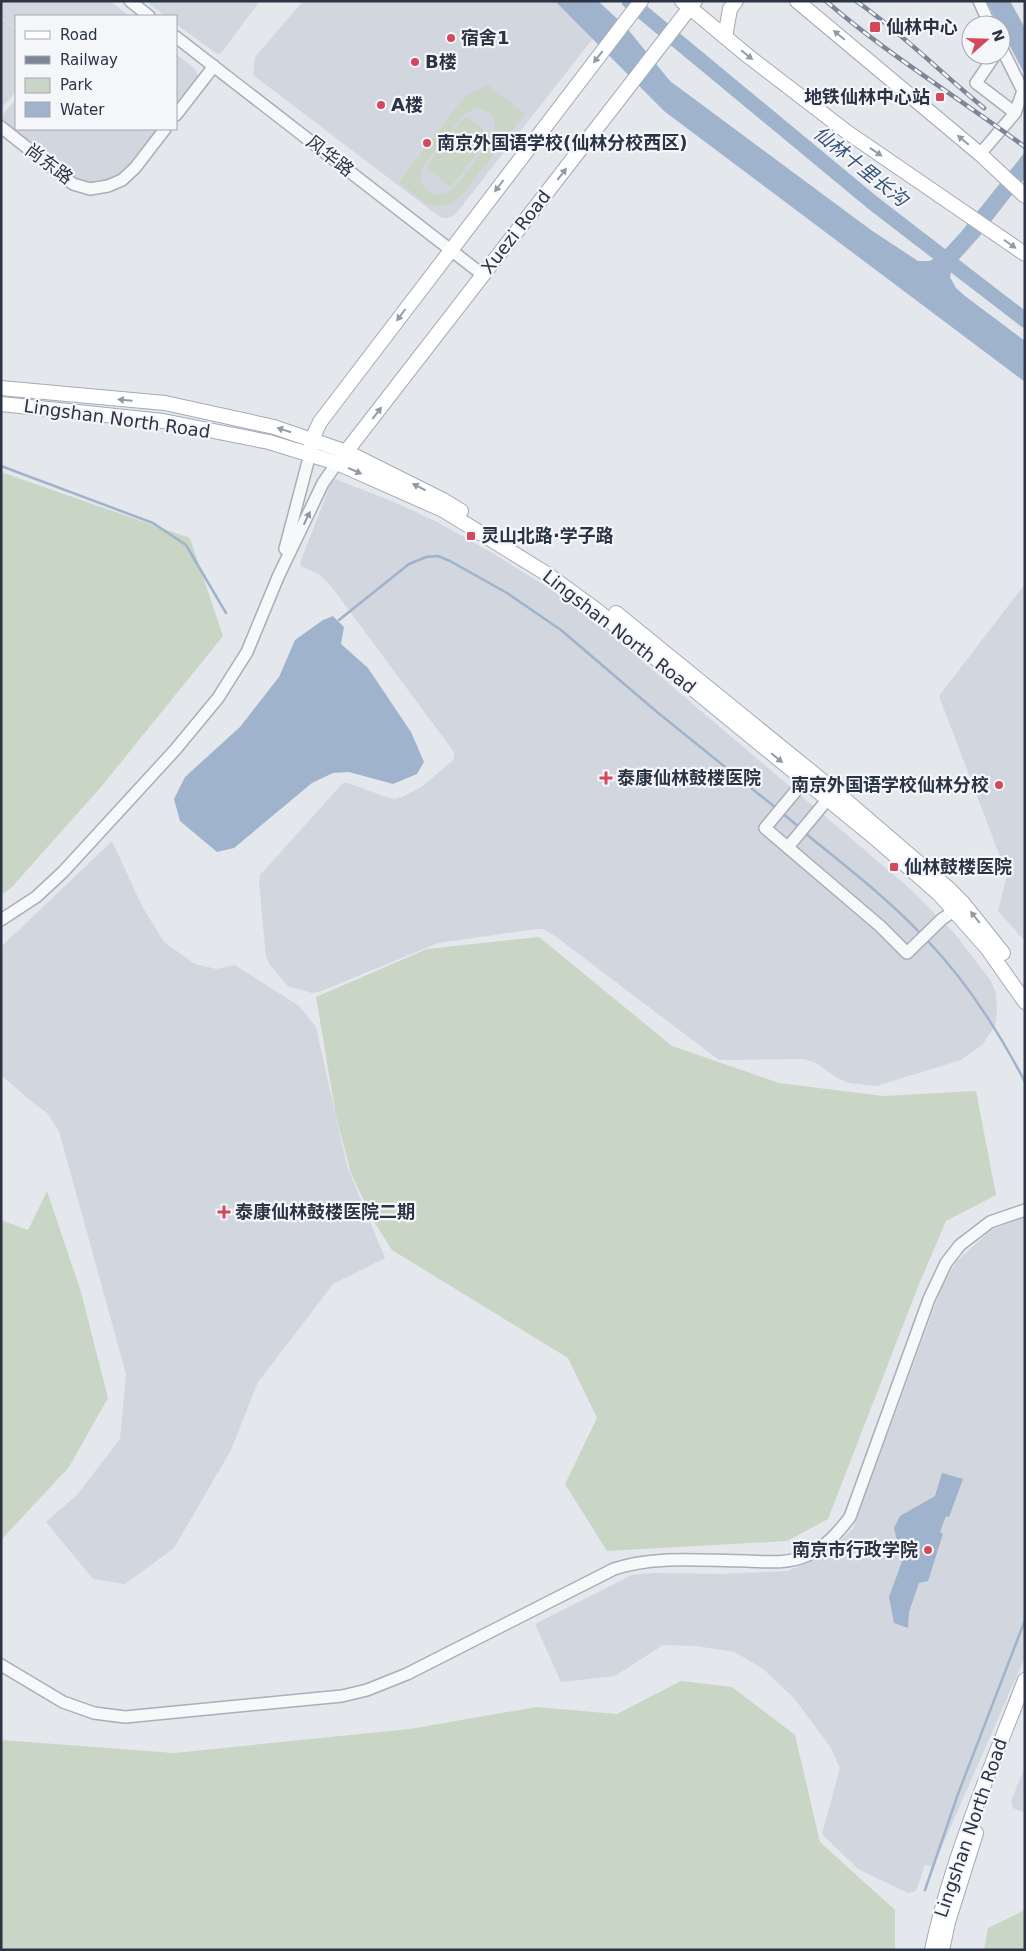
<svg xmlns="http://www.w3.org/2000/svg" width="1026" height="1951" font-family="'DejaVu Sans','Noto Sans SC',sans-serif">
  <rect width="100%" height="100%" fill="#e4e7ec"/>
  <!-- built -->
  <g fill="#d2d6de">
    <polygon points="1,1 110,1 129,16 16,16 16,29 1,17"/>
    <polygon points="149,1 260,1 221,53 217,54 176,24 176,16 166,16 150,5"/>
    <polygon points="303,1 593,1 608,19 458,211 453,216 447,218 440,217 253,75 255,57"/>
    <polygon points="1,18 16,30 16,91 1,109"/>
    <polygon points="176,54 195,69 199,77 176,108"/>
    <polygon points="16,99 16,129 160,129 125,174 115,180 96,183 84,182 70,175 4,123 1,120 2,115"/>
    <polygon points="335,479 394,502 437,522 494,554 552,590 614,637 908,887 955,934 991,981 996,993 997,1013 995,1026 983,1044 961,1060 876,1086 849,1083 837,1078 816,1063 804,1059 719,1060 555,936 542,929 536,929 438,943 319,992 312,993 288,986 270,965 266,957 259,883 260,875 343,783 348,783 386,797 395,799 402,797 423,786 453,760 454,756 454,752 331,586 320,575 301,566 300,563 331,483"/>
    <polygon points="1025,584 1025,941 998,911 1007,875 939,696"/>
    <polygon points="112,841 142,906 164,942 195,964 216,969 235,965 299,1006 316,1027 347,1166 385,1258 333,1284 321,1300 258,1382 231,1450 174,1548 125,1584 93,1579 46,1522 77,1495 120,1439 126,1374 59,1131 47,1113 36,1105 1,1075 1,947"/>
    <polygon points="1025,1217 1025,1657 933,1867 925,1865 916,1891 908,1893 858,1869 822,1834 840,1768 831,1748 794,1698 763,1669 735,1652 696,1646 663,1645 615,1676 561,1682 535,1624 632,1575 652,1573 723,1574 787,1571 822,1557 853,1529 942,1287 956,1262 991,1230"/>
    <polygon points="1025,1766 1025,1813 1013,1808 1011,1802"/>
  </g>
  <!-- green -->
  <g fill="#c9d6c5" fill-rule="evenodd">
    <path d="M488,85L525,114L460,197L450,204L438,206L426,204L399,182L465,96ZM476,108C490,109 498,119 494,133C488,144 457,188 447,193C437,198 426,192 421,182V173L424,165L464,114Z"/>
    <polygon points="465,116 490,136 451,187 426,167"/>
    <polygon points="1,472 190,538 223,636 101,787 11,888 1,895"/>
    <polygon points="539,937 672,1046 779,1083 883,1096 976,1091 996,1195 946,1221 919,1284 828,1519 787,1541 607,1551 565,1484 597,1418 568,1358 392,1250 373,1220 351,1173 336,1116 316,997 427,949"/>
    <polygon points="47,1191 81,1292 108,1398 69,1467 1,1540 1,1220 28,1230"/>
    <polygon points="681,1681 732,1687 795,1735 820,1842 895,1910 895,1950 1,1950 1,1740 174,1753 410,1729 536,1707 617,1714"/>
    <polygon points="1025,1910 1025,1950 984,1950 988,1928"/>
  </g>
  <!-- water -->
  <g fill="#9fb4cc">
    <polygon points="555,1 598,1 626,27 670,81 871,230 918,261 929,261 938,257 961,232 1025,152 1025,178 979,237 952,267 950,277 956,288 965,296 1025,341 1025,382 664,111"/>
    <polygon points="986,1 1010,1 1025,28 1025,75 1001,29 1001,25 999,25"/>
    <polygon points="333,616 344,627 341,644 368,668 411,732 424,762 417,774 393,784 349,772 333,773 312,783 234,848 217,852 180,821 174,799 185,777 240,727 279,677 295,640 323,620"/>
    <polygon points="942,1473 963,1479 949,1517 946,1516 940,1532 943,1534 928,1581 919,1583 909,1612 908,1628 894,1623 889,1597 904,1556 905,1546 897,1541 894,1528 900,1516 935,1496"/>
  </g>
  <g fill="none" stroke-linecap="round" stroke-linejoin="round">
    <!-- stream -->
    <g stroke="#9fb4cc" stroke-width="2.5">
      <polyline points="1,466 153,523 186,545 226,613"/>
      <polyline points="339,620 409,564 426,557 438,556 450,561 507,593 561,630 657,712 776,808"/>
      <polyline points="782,813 799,827"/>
      <path d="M805,833C845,866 885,896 921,934"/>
      <path d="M927,940C967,982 998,1030 1025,1082"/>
      <polyline points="925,1890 958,1794 1025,1620"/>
    </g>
    <!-- river -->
    <polyline stroke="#9fb4cc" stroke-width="15" points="629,1 873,203 1025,320"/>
    <defs>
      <g id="minor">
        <polyline points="130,1 149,16"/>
        <polyline points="979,1 990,25"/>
        <polyline points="176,37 483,275"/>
        <polyline points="995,55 976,83 1015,113"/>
        <polyline points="176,115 214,66"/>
        <polyline points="1,127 73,184 90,189 108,186 122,180 135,168 165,129"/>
        <polyline points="980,154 1015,113 1023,91 1001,47"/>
        <polyline points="285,549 310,454"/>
        <polyline points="809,775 765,828 880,926 907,953 942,919 954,911"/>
        <polyline points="788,847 832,794"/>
        <polyline points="1,920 36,897 63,872 175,750 218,698 247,652 278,577 323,483 337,463"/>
        <path d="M1,1665L63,1702L94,1713L125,1717L342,1696L367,1690L407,1674L614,1569C656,1555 703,1561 747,1561C766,1562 790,1564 808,1555C826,1546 838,1533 850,1517L929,1299L946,1263L960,1245L990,1222L1025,1210"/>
      </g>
      <g id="major">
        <polyline points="682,1 748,56 847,132 1025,254"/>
        <polyline points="797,1 980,154 1025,196"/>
        <polyline points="725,37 730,9 736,1"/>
        <polyline points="1,388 165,403 274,427 347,452 443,500 461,511"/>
        <polyline points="1,404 163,421 269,442 337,463 443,510 547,574 599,612 875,838 939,894 987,948 1025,1002"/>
        <polyline points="311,448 312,439 320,422 641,1"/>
        <polyline points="342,457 695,1"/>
        <polyline points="616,613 835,791 948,888 963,903 1003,953"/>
        <path d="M932,1950C952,1857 991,1768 1025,1680"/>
        <polyline points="942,1950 948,1922 976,1833"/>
      </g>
    </defs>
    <!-- minor casing -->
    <use href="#minor" stroke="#a9aeb7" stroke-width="14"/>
    <!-- major casing -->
    <use href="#major" stroke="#a3abb8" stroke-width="16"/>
    <!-- minor -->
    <use href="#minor" stroke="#f7f8fa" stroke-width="11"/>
    <!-- major -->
    <use href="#major" stroke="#fff" stroke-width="14"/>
    <defs>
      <g id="rail">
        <path d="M826,1C888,55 959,98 1025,147"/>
        <path d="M856,1C902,33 941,73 984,108"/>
      </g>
    </defs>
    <!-- rail casing -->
    <use href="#rail" stroke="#7d8696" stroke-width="4.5"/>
    <!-- rail -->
    <use href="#rail" stroke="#f4f6f9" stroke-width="2.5" stroke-dasharray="8" stroke-linecap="butt"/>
  </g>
  <!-- one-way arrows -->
  <defs><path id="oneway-solid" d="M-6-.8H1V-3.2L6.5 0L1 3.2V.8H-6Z" transform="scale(1.25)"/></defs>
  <g fill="#959aa2">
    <use href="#oneway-solid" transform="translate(839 35) rotate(-141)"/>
    <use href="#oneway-solid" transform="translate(747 55) rotate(39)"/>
    <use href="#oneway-solid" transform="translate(598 57) rotate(128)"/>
    <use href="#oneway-solid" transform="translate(963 140) rotate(-140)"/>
    <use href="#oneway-solid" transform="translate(876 152) rotate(34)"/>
    <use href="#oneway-solid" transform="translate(562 174) rotate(-52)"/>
    <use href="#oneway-solid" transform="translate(499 186) rotate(127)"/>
    <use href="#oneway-solid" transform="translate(1010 244) rotate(35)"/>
    <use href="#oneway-solid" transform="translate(401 315) rotate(127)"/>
    <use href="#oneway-solid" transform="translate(125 400) rotate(-175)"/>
    <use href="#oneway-solid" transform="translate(377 413) rotate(-52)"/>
    <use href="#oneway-solid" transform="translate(284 430) rotate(-162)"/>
    <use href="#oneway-solid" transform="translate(355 471) rotate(24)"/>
    <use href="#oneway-solid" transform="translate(419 487) rotate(-153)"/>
    <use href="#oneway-solid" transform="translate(777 758) rotate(39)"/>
    <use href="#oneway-solid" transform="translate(975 917) rotate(-129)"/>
  </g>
  <use fill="#9196a0" href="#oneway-solid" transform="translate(307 518) rotate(-64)"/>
  <!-- markers -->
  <g fill="#d1495b" stroke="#f4f6f9" stroke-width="2">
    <rect x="869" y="21" width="12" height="12" rx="2.5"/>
    <circle cx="451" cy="38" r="5"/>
    <circle cx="415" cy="62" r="5"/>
    <rect x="935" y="92" width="10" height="10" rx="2.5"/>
    <circle cx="381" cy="105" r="5"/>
    <circle cx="427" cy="143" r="5"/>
    <rect x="466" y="531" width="10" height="10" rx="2.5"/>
    <path d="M603.5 770.5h5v5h5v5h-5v5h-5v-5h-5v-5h5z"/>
    <circle cx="999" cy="785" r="5"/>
    <rect x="889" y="862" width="10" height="10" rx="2.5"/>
    <path d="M221.5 1204.5h5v5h5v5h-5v5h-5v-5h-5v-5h5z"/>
    <circle cx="928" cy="1550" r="5"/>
  </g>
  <g text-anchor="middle" stroke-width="4.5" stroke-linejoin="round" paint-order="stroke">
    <!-- poi labels -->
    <g font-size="18" font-weight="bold" fill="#2b3445" stroke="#f4f6f9" text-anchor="start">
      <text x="886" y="33">仙林中心</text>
      <text x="461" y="44">宿舍1</text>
      <text x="425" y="68">B楼</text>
      <text x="930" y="103" text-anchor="end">地铁仙林中心站</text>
      <text x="391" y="111">A楼</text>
      <text x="437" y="149">南京外国语学校(仙林分校西区)</text>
      <text x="481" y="542">灵山北路·学子路</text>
      <text x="617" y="784">泰康仙林鼓楼医院</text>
      <text x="989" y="791" text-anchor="end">南京外国语学校仙林分校</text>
      <text x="904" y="873">仙林鼓楼医院</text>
      <text x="235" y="1218">泰康仙林鼓楼医院二期</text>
      <text x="918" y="1556" text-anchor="end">南京市行政学院</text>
    </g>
    <!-- street labels -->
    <g font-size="18" fill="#2b3445" stroke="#f4f6f9">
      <text transform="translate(330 156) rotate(38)" y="6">风华路</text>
      <text transform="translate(49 164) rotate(37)" y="6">尚东路</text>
      <text transform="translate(516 232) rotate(-52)" y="6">Xuezi Road</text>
      <text transform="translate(117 419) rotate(8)" y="6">Lingshan North Road</text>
      <text transform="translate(619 632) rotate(38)" y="6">Lingshan North Road</text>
      <text transform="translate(971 1828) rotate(-71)" y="6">Lingshan North Road</text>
    </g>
    <!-- water labels -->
    <g font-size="19" font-style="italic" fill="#34527a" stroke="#f4f6f9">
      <text transform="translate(861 166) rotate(39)" y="7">仙林十里长沟</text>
    </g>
  </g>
  <!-- border -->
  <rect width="1026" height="1951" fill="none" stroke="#2b3445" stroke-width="5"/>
  <!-- legend -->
  <rect x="15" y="15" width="162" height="115" fill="#f4f6f9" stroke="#a4a8b1"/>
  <rect x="25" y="31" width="25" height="8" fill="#ffffff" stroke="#a4a8b1"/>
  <text x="60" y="40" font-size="15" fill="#2b3445">Road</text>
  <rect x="25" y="56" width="25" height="8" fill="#7d8696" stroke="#a4a8b1"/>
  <text x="60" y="65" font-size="15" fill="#2b3445">Railway</text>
  <rect x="25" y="78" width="25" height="15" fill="#c9d6c5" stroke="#a4a8b1"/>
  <text x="60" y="90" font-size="15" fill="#2b3445">Park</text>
  <rect x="25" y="102" width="25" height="15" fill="#9fb4cc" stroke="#a4a8b1"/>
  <text x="60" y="115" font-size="15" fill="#2b3445">Water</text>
  <!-- north arrow -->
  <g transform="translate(986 40) rotate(70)"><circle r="24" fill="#f4f6f9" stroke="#a4a8b1"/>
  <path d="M0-4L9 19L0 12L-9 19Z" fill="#d1495b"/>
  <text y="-8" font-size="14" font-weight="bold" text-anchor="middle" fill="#2b3445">N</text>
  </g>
</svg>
